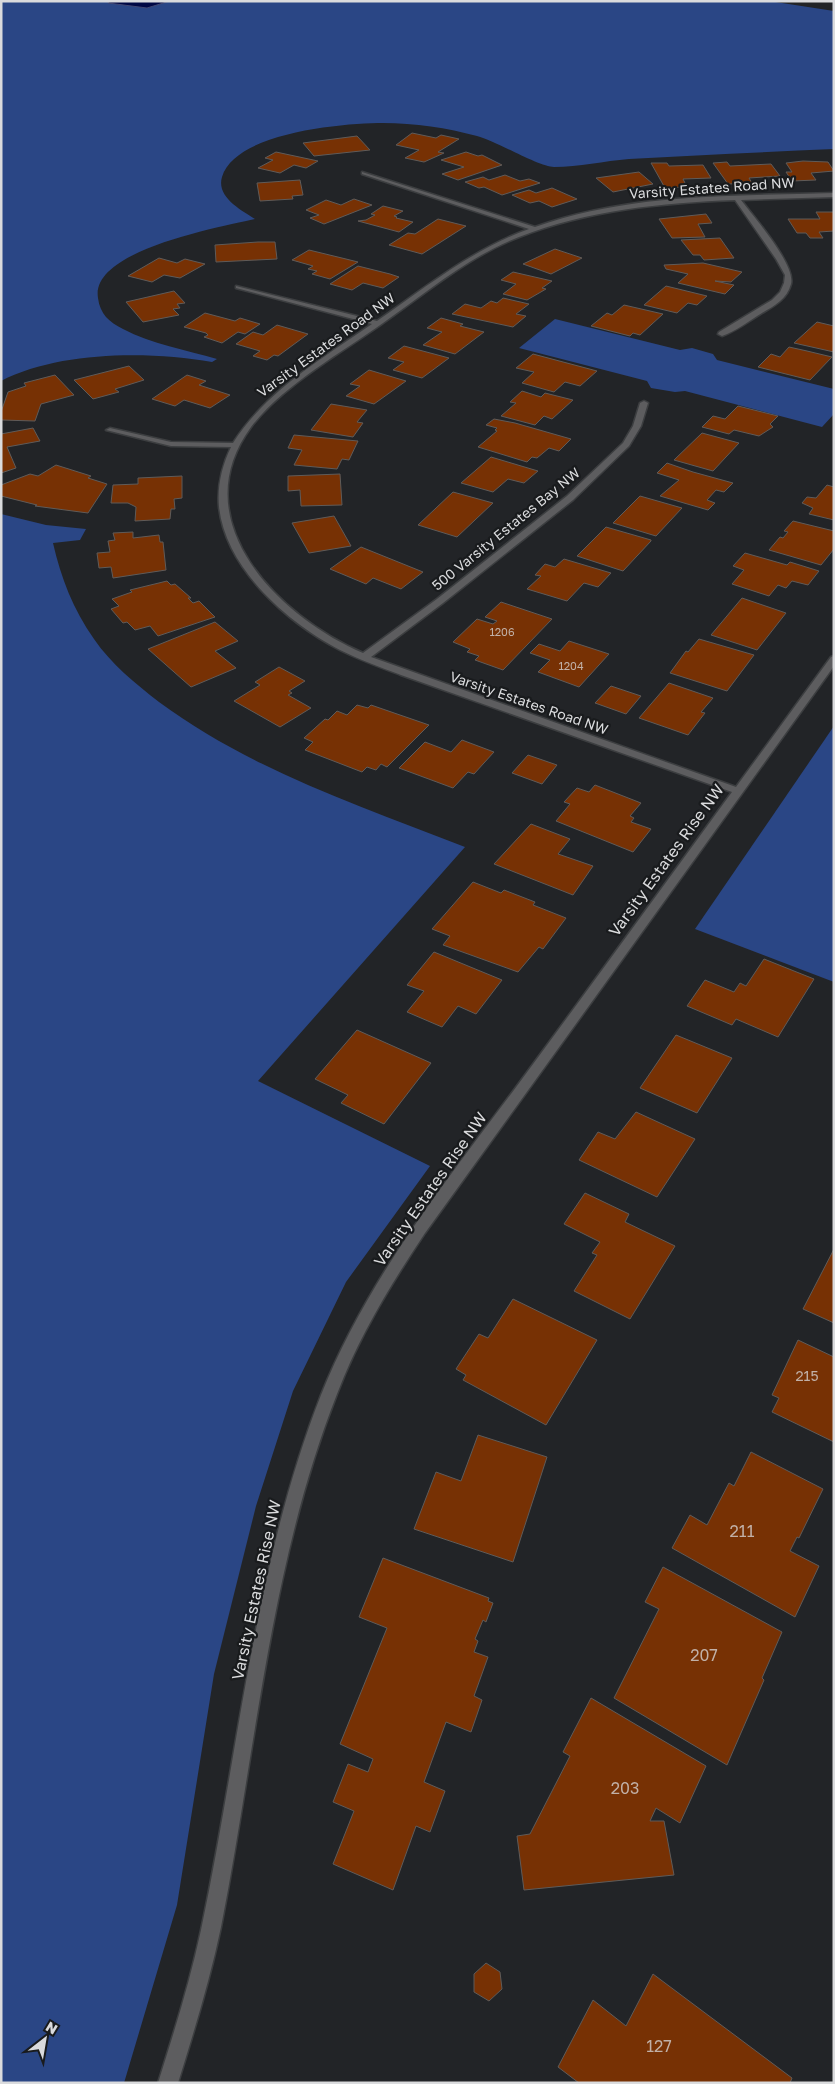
<svg xmlns="http://www.w3.org/2000/svg" width="835" height="2084" font-family="'Golos Text',sans-serif">
  <rect width="100%" height="100%" fill="#222427"/>
  <!-- green -->
  <g fill="#2a4685">
    <path d="M1,1H769L834,11V149C766,152 698,155 629,159C604,161 579,167 554,167C539,167 496,141 477,136C447,128 415,123 383,123C345,123 235,132 222,177C216,197 241,210 255,219C221,227 90,250 98,298C100,314 109,322 123,329C151,344 187,350 217,359L212,362C149,351 59,351 1,381Z"/>
    <polygon points="555,319 680,350 692,348 713,354 717,360 834,389 834,414 822,427 685,391 675,392 651,388 647,381 519,348"/>
    <path d="M1,514L46,525L86,529L80,540L53,543C61,578 73,609 94,639C111,664 136,684 159,702C251,770 360,806 465,847L258,1081L430,1166L346,1282L293,1391L256,1506L214,1674L177,1905L124,2083H1Z"/>
    <polygon points="834,726 834,982 695,929"/>
  </g>
  <!-- water -->
  <polygon fill="#000845" stroke="#414773" points="109,1 170,1 147,8 108,3"/>
  <!-- building -->
  <g fill="#773104" stroke="#5f5b59">
    <polygon points="412,133 436,138 441,135 459,139 438,152 444,153 424,162 405,158 419,150 396,145"/>
    <polygon points="357,136 370,150 314,156 303,143"/>
    <polygon points="276,152 318,161 306,168 294,165 280,173 258,168 273,160 265,158"/>
    <polygon points="466,152 478,156 482,155 502,165 458,180 442,174 464,167 441,160"/>
    <polygon points="803,161 828,162 834,171 811,173 816,180 792,181 786,172 792,172 786,163"/>
    <polygon points="727,162 730,166 771,164 780,176 749,178 752,183 728,184 713,163"/>
    <polygon points="651,163 667,163 669,166 703,165 711,178 683,179 687,187 665,188"/>
    <polygon points="639,172 653,184 613,192 596,178"/>
    <polygon points="505,175 520,181 529,179 540,183 502,195 484,187 479,188 465,182 483,177 489,180"/>
    <polygon points="300,180 303,195 292,196 293,199 260,201 257,183"/>
    <polygon points="552,188 577,199 552,207 539,201 530,203 512,195 529,190 536,193"/>
    <polygon points="354,199 372,205 324,224 310,218 319,215 306,210 326,200 341,205"/>
    <polygon points="383,206 403,211 394,216 397,217 396,218 413,222 399,232 358,221 366,220 375,215 371,214"/>
    <polygon points="816,212 834,212 834,231 819,232 823,238 810,238 806,233 797,233 788,219 820,219"/>
    <polygon points="706,214 712,223 698,224 705,237 672,238 659,219"/>
    <polygon points="438,219 466,226 422,254 389,245 408,233 415,234"/>
    <polygon points="720,238 734,258 704,260 700,255 693,255 681,240"/>
    <polygon points="258,242 275,242 277,259 216,262 215,245"/>
    <polygon points="555,249 582,258 551,274 523,264"/>
    <polygon points="309,250 346,259 358,262 330,279 312,274 317,271 308,269 313,266 292,260"/>
    <polygon points="159,258 177,263 185,259 205,264 180,278 164,275 152,282 128,276"/>
    <polygon points="703,263 742,272 731,282 715,281 734,285 725,294 678,283 688,274 666,269 664,265"/>
    <polygon points="358,266 390,274 399,277 383,288 363,283 352,290 330,284"/>
    <polygon points="513,272 552,281 542,288 546,289 527,300 503,294 516,284 501,280"/>
    <polygon points="666,286 707,296 697,305 688,303 677,313 644,305"/>
    <polygon points="174,291 185,303 177,304 180,308 173,309 179,315 143,322 126,302"/>
    <polygon points="503,298 529,304 516,314 526,316 513,327 452,314 465,304 481,308 491,301 497,303"/>
    <polygon points="624,305 663,314 640,335 633,333 630,336 591,326 607,313 612,315"/>
    <polygon points="205,313 235,321 240,318 260,324 245,334 238,332 222,343 204,337 208,335 206,333 184,327"/>
    <polygon points="441,318 463,324 460,326 484,332 455,354 423,345 442,332 427,328"/>
    <polygon points="817,322 834,326 834,352 794,343"/>
    <polygon points="277,325 308,334 278,356 274,355 267,360 253,356 260,351 236,344 253,332 263,335"/>
    <polygon points="404,346 449,358 422,378 393,370 404,362 388,358"/>
    <polygon points="789,347 807,351 832,357 810,380 758,367 771,354 780,357"/>
    <polygon points="533,354 597,371 580,386 565,382 554,392 522,383 534,372 516,368"/>
    <polygon points="129,366 144,380 115,389 119,392 93,399 74,380"/>
    <polygon points="369,370 406,381 374,404 346,396 360,386 350,384"/>
    <polygon points="55,375 74,395 41,404 35,421 1,420 1,412 8,392 26,386 24,383"/>
    <polygon points="187,375 206,381 199,385 230,395 210,408 184,400 175,406 152,399"/>
    <polygon points="522,391 541,397 545,393 573,400 552,419 544,416 535,425 501,416 516,403 510,402"/>
    <polygon points="331,404 367,410 357,422 363,423 353,437 311,430"/>
    <polygon points="738,406 778,416 770,424 773,427 759,436 734,430 729,434 702,427 713,416 725,419"/>
    <polygon points="494,419 515,423 571,439 559,451 549,448 537,458 532,457 527,462 478,447 497,431 495,430 497,428 486,425"/>
    <polygon points="33,428 40,441 7,447 16,468 1,473 1,434"/>
    <polygon points="702,433 739,443 713,471 674,460"/>
    <polygon points="294,435 358,441 349,460 342,459 337,469 294,465 302,450 288,448"/>
    <polygon points="491,457 538,471 524,483 508,479 493,492 461,483"/>
    <polygon points="667,463 693,472 733,483 724,492 716,490 707,500 715,503 708,510 660,496 679,480 657,473"/>
    <polygon points="56,465 91,476 88,478 107,484 88,513 35,506 37,505 1,496 1,485 30,474 38,476"/>
    <polygon points="340,474 342,505 301,506 300,490 288,491 288,476"/>
    <polygon points="182,476 182,498 174,499 175,509 171,509 170,519 135,521 136,507 128,503 111,503 113,485 138,484 138,478"/>
    <polygon points="827,485 834,487 834,520 809,514 813,508 802,503 807,497 816,498"/>
    <polygon points="453,492 493,503 457,537 418,525"/>
    <polygon points="640,496 682,508 656,536 613,523"/>
    <polygon points="334,516 351,546 309,553 292,523"/>
    <polygon points="793,521 834,531 834,549 821,565 769,550 780,537 783,538 788,532 784,531"/>
    <polygon points="606,527 651,540 651,541 623,571 577,556"/>
    <polygon points="133,532 133,538 159,535 160,542 163,542 166,570 113,578 111,567 99,568 97,553 110,552 108,541 115,540 113,533"/>
    <polygon points="361,547 423,572 401,589 373,578 366,584 330,569"/>
    <polygon points="745,553 787,565 790,562 819,571 808,585 792,581 786,588 778,585 769,596 732,584 744,570 733,566"/>
    <polygon points="564,559 611,573 598,587 584,583 567,601 527,589 541,576 535,575 545,564 555,567"/>
    <polygon points="167,581 171,585 175,584 191,598 188,598 193,603 199,601 215,617 158,636 150,626 135,630 127,622 123,623 111,609 119,606 112,599 132,592 130,590"/>
    <polygon points="742,598 786,613 757,650 711,635"/>
    <polygon points="501,602 552,619 503,670 475,660 479,656 467,652 470,649 453,642 477,619 493,624 497,621 485,617"/>
    <polygon points="215,622 238,641 215,651 236,668 191,687 148,649"/>
    <polygon points="699,639 754,655 727,691 670,673 686,651 688,652"/>
    <polygon points="569,641 609,654 579,687 538,672 550,660 530,653 539,644 560,651"/>
    <polygon points="279,667 305,681 289,691 292,693 288,695 311,708 280,727 234,701 260,685 255,682"/>
    <polygon points="669,683 713,698 701,712 705,713 688,735 639,718"/>
    <polygon points="611,686 641,696 626,714 595,703"/>
    <polygon points="357,705 368,708 371,705 429,725 387,767 381,764 376,770 367,767 362,772 305,750 313,742 304,738 325,719 328,720 337,711 347,715"/>
    <polygon points="462,740 494,752 474,774 468,772 453,788 399,768 425,742 451,752"/>
    <polygon points="528,755 557,765 542,784 512,773"/>
    <polygon points="595,785 641,803 630,816 634,818 631,822 651,829 633,852 556,821 570,804 564,802 577,788 589,792"/>
    <polygon points="531,824 570,839 558,854 593,866 573,895 494,864"/>
    <polygon points="473,882 501,893 504,890 535,902 533,905 566,918 543,949 539,947 518,972 443,945 450,936 432,929"/>
    <polygon points="434,952 502,980 476,1014 458,1006 442,1027 407,1012 424,991 407,985"/>
    <polygon points="764,959 814,979 778,1037 736,1019 732,1025 687,1006 705,980 734,992 740,983 746,986"/>
    <polygon points="357,1030 431,1063 384,1124 341,1103 348,1095 315,1079"/>
    <polygon points="676,1035 732,1058 697,1113 640,1088"/>
    <polygon points="636,1112 695,1139 657,1197 579,1160 598,1132 615,1139"/>
    <polygon points="585,1193 629,1214 625,1222 675,1246 630,1319 574,1291 597,1255 592,1253 600,1242 564,1224"/>
    <polygon points="834,1249 834,1323 803,1309"/>
    <polygon points="513,1299 597,1340 546,1425 463,1380 466,1375 456,1369 479,1334 488,1338"/>
    <polygon points="798,1340 834,1357 834,1442 772,1412 779,1398 772,1395"/>
    <polygon points="478,1435 547,1457 513,1562 414,1529 436,1472 461,1481"/>
    <polygon points="751,1452 823,1489 799,1538 797,1537 790,1551 819,1566 795,1617 672,1548 690,1515 707,1525 729,1483 734,1486"/>
    <polygon points="383,1558 489,1598 488,1601 493,1603 486,1622 483,1620 475,1639 478,1641 474,1652 488,1657 474,1696 482,1700 471,1732 446,1722 424,1782 445,1791 430,1832 416,1826 393,1890 333,1864 354,1811 333,1802 348,1764 368,1772 373,1759 340,1744 387,1628 359,1617"/>
    <polygon points="663,1567 782,1632 762,1678 764,1680 727,1765 614,1698 659,1609 645,1602"/>
    <polygon points="591,1698 706,1766 680,1823 656,1808 650,1821 664,1821 674,1875 524,1890 517,1836 530,1834 570,1756 563,1752"/>
    <polygon points="486,1963 500,1972 502,1989 489,2001 474,1992 474,1974"/>
    <polygon points="653,1974 792,2078 790,2083 579,2083 558,2067 593,2000 626,2026"/>
  </g>
  <g fill="none" stroke-linecap="round" stroke-linejoin="round">
    <defs>
      <path id="street" d="M362,172L535,227C630,193 734,196 834,193V197L741,200C753,216 796,265 791,284C787,299 774,306 762,313C749,321 736,331 722,336L718,334L719,332L772,300L780,292L784,283L785,275L776,259L735,200C661,203 588,210 519,237C469,256 426,293 383,323C341,353 282,386 251,427C182,521 279,617 363,653L437,599L567,496L623,443L633,426L640,403L644,401L648,403L641,426L629,446L573,500L443,603L371,657L736,787L831,657L834,656V666L425,1233C391,1284 359,1336 337,1394C270,1564 256,1749 221,1927C210,1980 194,2031 178,2083H158C174,2032 190,1982 201,1930C239,1751 254,1566 321,1395C366,1282 442,1186 514,1090C587,991 659,892 732,792L401,675C380,667 360,660 340,650C288,623 226,569 219,507C217,486 222,466 231,447L171,446L106,430L110,428L171,442L233,443C267,390 322,359 372,324L236,288V286L377,321C426,287 473,249 529,229L362,174Z"/>
    </defs>
    <!-- street casing -->
    <use href="#street" stroke="#3c3e40" stroke-width="3"/>
    <!-- street -->
    <use href="#street" fill="#5d5d5f" fill-rule="evenodd"/>
  </g>
  <g text-anchor="middle" stroke-width="4.5" stroke-linejoin="round" paint-order="stroke">
    <!-- far-number labels -->
    <g font-size="11" fill="#c1b0a7">
      <text x="502" y="636">1206</text>
      <text x="571" y="670">1204</text>
    </g>
    <!-- far-street labels -->
    <g font-size="14" fill="#dadbdd" stroke="#191b1d">
      <text transform="translate(712 188) rotate(-4)" y="5">Varsity Estates Road NW</text>
      <text transform="translate(326 345) rotate(-36)" y="5">Varsity Estates Road NW</text>
      <text transform="translate(506 529) rotate(-39)" y="5">500 Varsity Estates Bay NW</text>
      <text transform="translate(529 703) rotate(19)" y="5">Varsity Estates Road NW</text>
    </g>
    <!-- number labels -->
    <g font-size="14" fill="#c1b0a7">
      <text x="807" y="1381">215</text>
    </g>
    <!-- street labels -->
    <g font-size="16" fill="#dadbdd" stroke="#191b1d">
      <text transform="translate(666 860) rotate(-54)" y="6">Varsity Estates Rise NW</text>
      <text transform="translate(430 1189) rotate(-55)" y="6">Varsity Estates Rise NW</text>
      <text transform="translate(256 1590) rotate(-78)" y="6">Varsity Estates Rise NW</text>
    </g>
    <!-- near-number labels -->
    <g font-size="16" fill="#c1b0a7">
      <text x="742" y="1537">211</text>
      <text x="704" y="1661">207</text>
      <text x="625" y="1794">203</text>
      <text x="659" y="2052">127</text>
    </g>
  </g>
  <!-- border -->
  <rect width="835" height="2084" fill="none" stroke="#dadbdd" stroke-width="5"/>
  <!-- north arrow -->
  <g transform="translate(45 2039) rotate(31)" stroke="#191b1d" stroke-width="4" paint-order="stroke">
  <path d="M0-4L9 19L0 12L-9 19Z" fill="#dadbdd"/>
  <text y="-8" font-size="14" font-weight="bold" text-anchor="middle" fill="#dadbdd">N</text>
  </g>
</svg>
